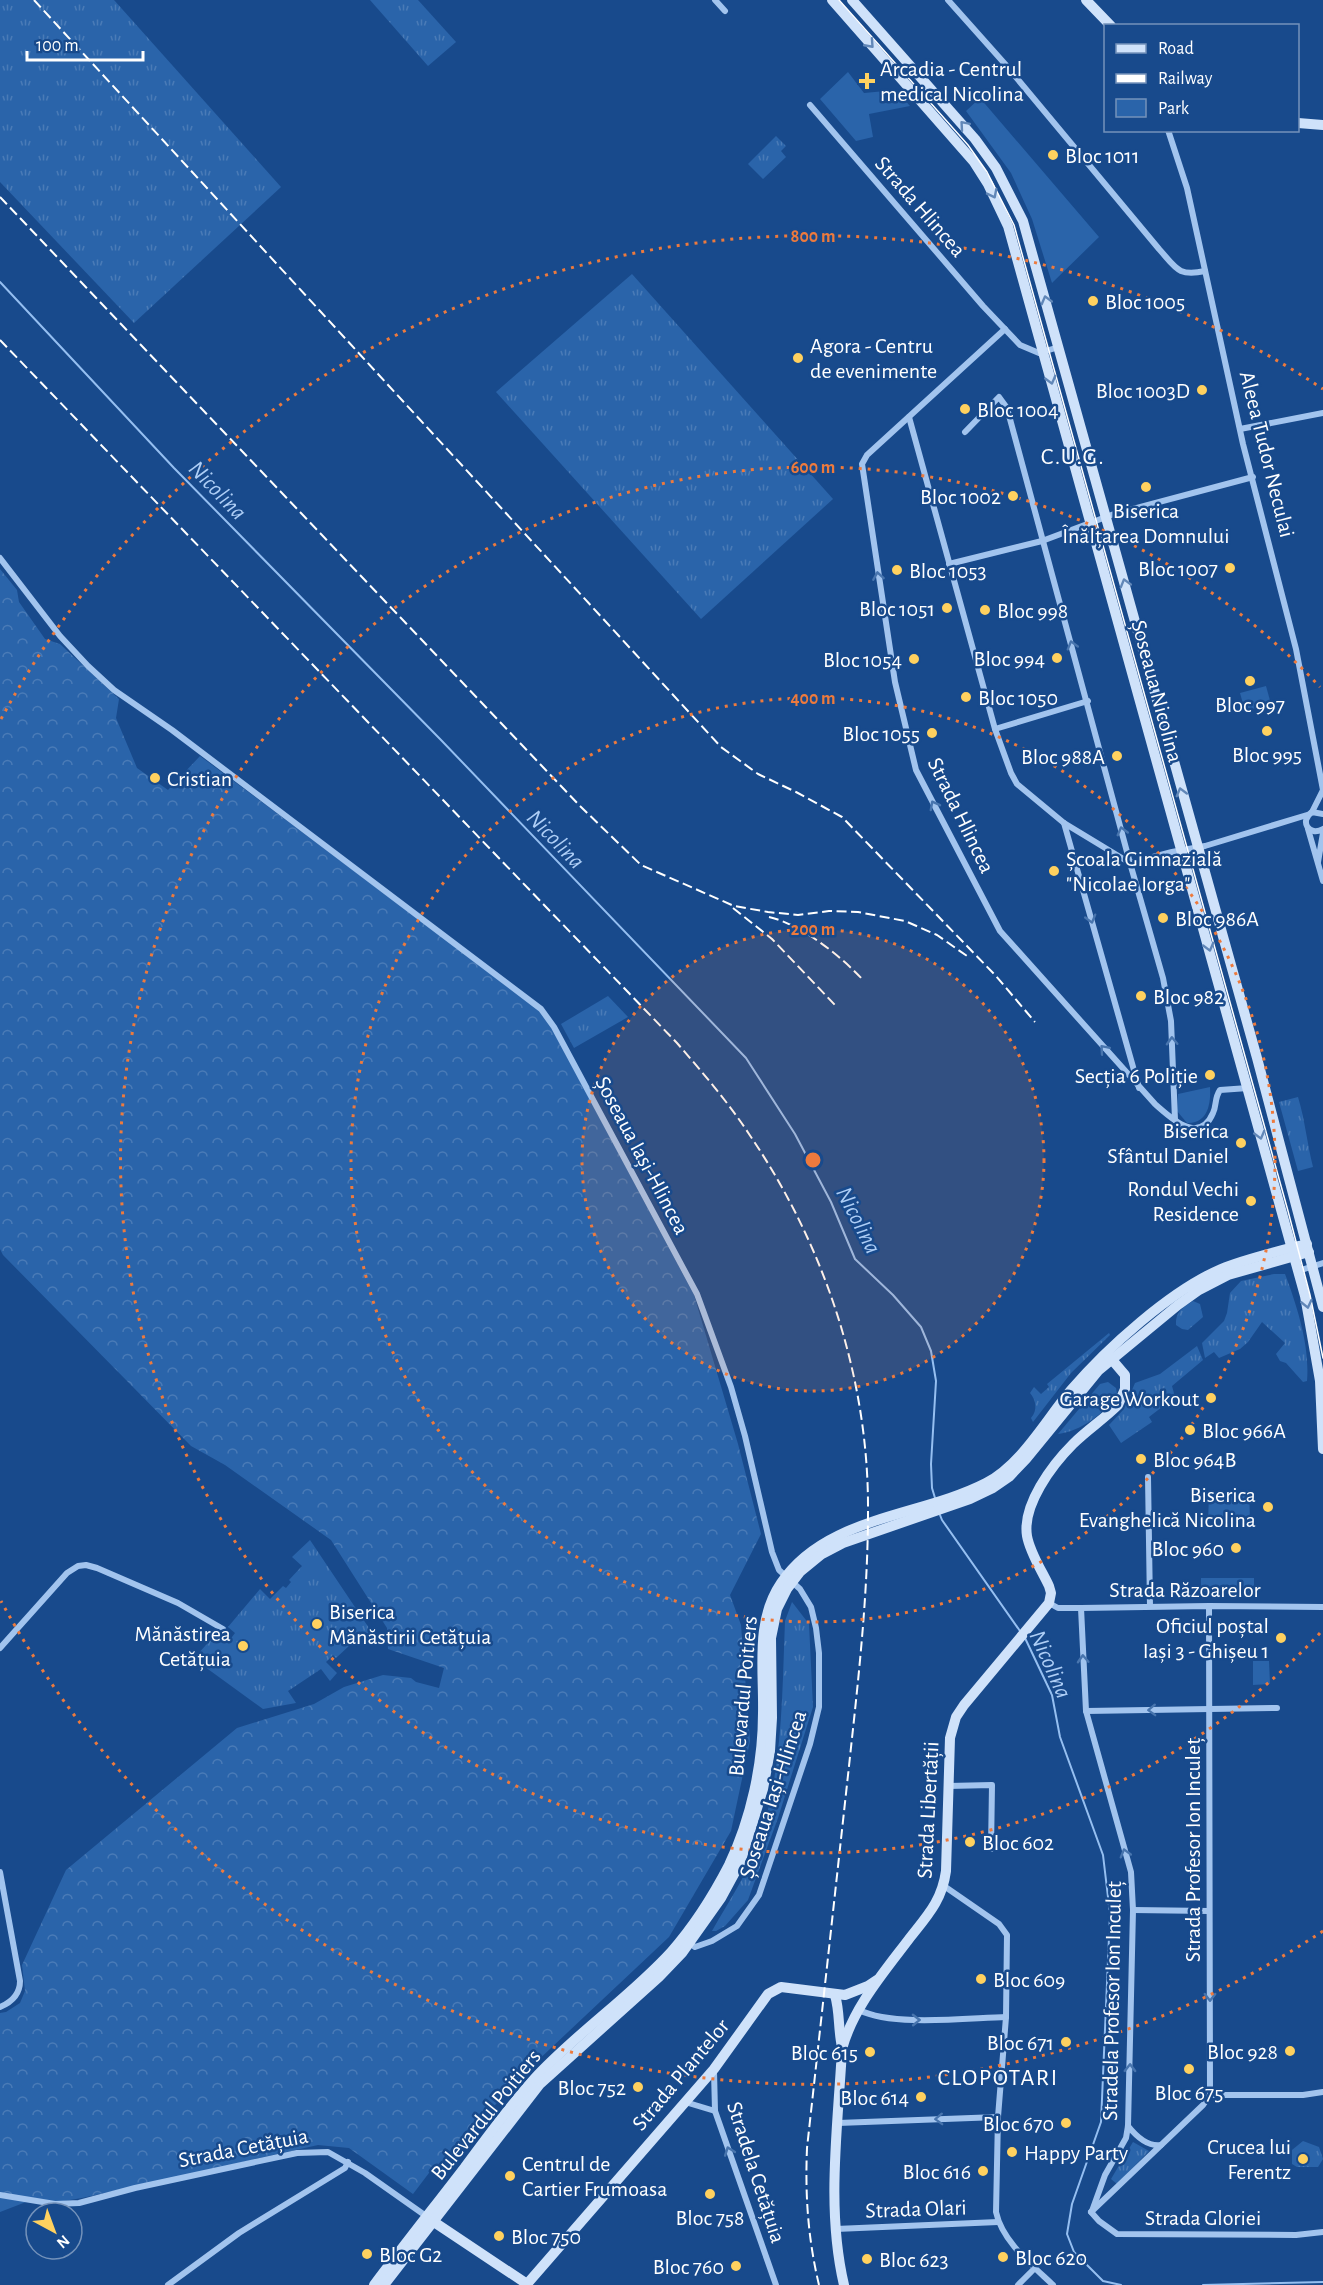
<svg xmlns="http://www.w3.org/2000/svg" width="1323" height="2285" font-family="'Alegreya Sans',sans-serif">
  <defs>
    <pattern id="grass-tufts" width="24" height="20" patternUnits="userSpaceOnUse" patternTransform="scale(1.5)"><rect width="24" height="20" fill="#2a64aa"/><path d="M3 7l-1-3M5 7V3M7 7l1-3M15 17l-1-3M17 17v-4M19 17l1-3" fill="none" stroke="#4a7bb7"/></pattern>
    <pattern id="forest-crowns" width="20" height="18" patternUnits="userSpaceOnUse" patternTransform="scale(1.5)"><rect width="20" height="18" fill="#2a64aa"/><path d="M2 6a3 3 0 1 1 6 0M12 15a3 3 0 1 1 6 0" fill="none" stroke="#4a7bb7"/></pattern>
  </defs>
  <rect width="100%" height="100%" fill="#184a8c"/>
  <!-- grass -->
  <g fill="url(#grass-tufts)">
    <polygon points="0,0 114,0 281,187 134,323 0,182"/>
    <polygon points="370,0 418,0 456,42 428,66"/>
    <polygon points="776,136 786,146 781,151 786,157 763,179 748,164"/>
    <polygon points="632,274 833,499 701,619 496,392"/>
    <polygon points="608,996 628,1017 574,1048 561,1024"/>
    <path d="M1298,1097C1305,1120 1307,1143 1313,1167L1298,1171L1279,1102Z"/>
    <path d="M1274,1274H1285C1297,1306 1310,1346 1307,1381L1303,1382L1286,1363L1280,1361L1276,1354L1285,1343L1262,1322L1248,1342L1240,1349L1219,1358L1214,1352L1205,1358L1202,1343L1224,1321L1227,1313L1230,1293L1241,1281Z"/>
    <path d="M1193,1301L1200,1304L1203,1317L1188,1330L1182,1329L1176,1325C1175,1312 1183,1307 1193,1301Z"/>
    <path d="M1109,1333L1110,1335L1071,1373L1033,1422L1031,1418C1038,1410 1036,1400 1030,1393L1034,1387L1041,1394L1049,1387L1047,1384Z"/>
    <polygon points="1197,1346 1203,1360 1172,1386 1175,1397 1149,1417 1152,1422 1121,1443 1109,1425 1124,1409 1135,1383 1160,1374"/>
    <path d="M1108,1382L1116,1388L1117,1394C1104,1414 1081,1431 1058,1434L1100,1384Z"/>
    <polygon points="310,1540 371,1631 366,1635 363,1633 336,1658 333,1655 326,1662 337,1673 330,1681 321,1669 288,1691 296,1703 263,1709 201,1664 203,1662 196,1656 217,1633 229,1641 235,1633 228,1627 260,1589 270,1599 283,1586 286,1588 291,1582 289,1580 302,1566 292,1557"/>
    <path d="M792,1602L809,1624L813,1707L778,1818L748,1900L725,1926L716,1931H712C729,1901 748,1873 759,1841C783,1770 782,1695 785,1621Z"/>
    <polygon points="1303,2141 1319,2147 1323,2159 1318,2167 1297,2167 1292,2164 1292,2150"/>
    <polygon points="1133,2142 1149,2151 1117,2184 1111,2179"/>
  </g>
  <!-- forest -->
  <polygon fill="url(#forest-crowns)" points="0,569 17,590 19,602 45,639 60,644 119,699 116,718 137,768 168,790 200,756 543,1012 694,1295 738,1444 761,1534 730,1595 741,1625 750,1741 731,1831 669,1937 534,2064 476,2125 445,2172 432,2169 413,2194 349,2148 318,2145 82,2198 45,2204 26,2202 0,2212 0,2013 6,2012 20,2003 25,1991 22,1965 66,1870 237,1728 314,1704 344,1687 383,1675 411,1678 416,1682 439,1688 444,1668 388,1649 387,1628 331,1540 225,1465 191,1446 3,1255 0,1249"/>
  <!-- park -->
  <g fill="#2a64aa">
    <polygon points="848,72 864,93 896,90 910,106 869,114 873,137 856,141 820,99"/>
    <polygon points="980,98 1099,237 1052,283 1032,219 1011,173 966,111"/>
    <polygon points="1266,686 1271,704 1245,711 1240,693"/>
    <path d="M1210,1087C1211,1103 1208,1124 1187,1123L1177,1111L1178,1094Z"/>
    <polygon points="1249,1490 1250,1520 1208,1521 1209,1495"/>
    <rect x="1201" y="1578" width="53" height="14"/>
    <polygon points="1253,1661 1269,1661 1270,1684 1253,1685"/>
  </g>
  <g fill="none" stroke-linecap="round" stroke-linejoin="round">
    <!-- stream -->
    <g stroke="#95bff1" stroke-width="2">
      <polyline points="0,282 174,468 441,740 746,1058 795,1134 831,1202 855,1259 893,1295 921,1327 931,1351 936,1381 931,1464 932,1488 935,1498"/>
      <polyline points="940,1515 942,1520 1020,1631"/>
      <polyline points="1025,1638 1052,1695 1060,1737 1103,1855 1110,1914 1101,2122 1072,2204 1067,2234 1074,2252 1103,2281 1121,2285"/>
      <polyline points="1203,2285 1323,2282"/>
    </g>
    <!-- street -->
    <g stroke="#a2c4ee" stroke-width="6">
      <polyline points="715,0 725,11"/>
      <path d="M948,0L1005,64L1159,249C1176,268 1178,277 1205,271"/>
      <polyline points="810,105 983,306 1020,345 1039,353 1059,347"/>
      <polyline points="1168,130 1187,188 1243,444 1296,649 1323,790"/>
      <path d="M1005,329L867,455L862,464L895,682L916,770L1000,931L1155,1104C1170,1117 1199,1146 1213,1113C1217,1105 1214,1099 1220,1090L1248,1088"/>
      <polyline points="909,417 995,729 1011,773 1017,784 1064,823 1130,863 1172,852 1205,846 1307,815"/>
      <polyline points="1240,429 1323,413"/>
      <polyline points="965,432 999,397 1007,408 1130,863 1163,978 1171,1021 1175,1120"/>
      <polyline points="0,558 60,636 88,666 114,690 172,730 541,1009 554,1027 697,1294 731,1387 745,1436 772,1552 779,1570 800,1589 811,1607 816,1628 819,1653 819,1707 810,1744 759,1895 737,1926 712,1941 695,1947 688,1942"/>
      <polyline points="949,564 1042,541 1114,514 1253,477"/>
      <polyline points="995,729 1088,701"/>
      <polyline points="1312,812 1323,790"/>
      <path d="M1323,814L1312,812C1299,821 1309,837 1323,829"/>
      <polyline points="1064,823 1139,1088"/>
      <polyline points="1308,829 1323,881"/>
      <polyline points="1318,862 1323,833"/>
      <polyline points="1298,1271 1323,1263"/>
      <polyline points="1148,1477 1150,1606"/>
      <polyline points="1049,1603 1058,1608 1081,1608 1209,1606 1323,1607"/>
      <polyline points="1081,1608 1086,1711 1131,1872 1133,1910 1128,2126 1126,2138 1105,2175 1092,2211"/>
      <polyline points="0,1648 67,1573 78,1566 86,1565 97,1568 178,1603 223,1629"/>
      <polyline points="1086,1711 1277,1708"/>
      <polyline points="948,1786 992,1785 991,1849"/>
      <path d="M0,1872L20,1981C20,1994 12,2002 0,2007"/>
      <path d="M944,1886L999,1924L1007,1935L1006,2017L998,2117L996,2212C1002,2241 1032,2265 1053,2285"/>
      <polyline points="1133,1910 1209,1911"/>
      <path d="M859,2010C893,2027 967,2018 1006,2017"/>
      <polyline points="714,2071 715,2111 776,2285"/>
      <polyline points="1210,2095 1303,2095 1323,2092"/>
      <polyline points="685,2102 715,2111"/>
      <polyline points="838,2123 998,2117"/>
      <path d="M1128,2126C1136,2136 1148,2147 1161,2145"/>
      <polyline points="0,2195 55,2204 79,2203 135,2188 297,2153 328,2152 365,2173 426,2216"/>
      <polyline points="1091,2212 1203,2105 1210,2095 1209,1606"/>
      <polyline points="1091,2212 1099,2221 1117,2234 1296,2235 1323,2232"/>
      <polyline points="836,2229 998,2222"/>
      <polyline points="168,2285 239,2233 345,2168 348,2162"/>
      <polyline points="1018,2285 1035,2268"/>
    </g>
    <!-- secondary -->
    <g stroke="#cfe2fa" stroke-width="10">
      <polyline points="832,0 974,162 988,184 1008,226 1305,1296 1320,1381 1323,1449"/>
      <polyline points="852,0 975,139 996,168 1023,221 1257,1058 1323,1307"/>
      <polyline points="1086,0 1111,26"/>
      <polyline points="1298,123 1323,125"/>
      <path d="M835,1995C840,2012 838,2029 842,2047"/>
      <polyline points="428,2218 527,2284 714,2069 768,1994 781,1987 845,1995 868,1986 877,1980"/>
      <path d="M374,2285C404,2245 435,2206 465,2167C487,2137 509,2107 534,2079C576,2033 629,1998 671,1952C694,1926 713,1896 729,1865C751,1819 763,1764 763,1713C764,1669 755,1621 781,1583C826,1516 920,1517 986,1483C1022,1464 1045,1421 1071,1390C1107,1348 1170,1291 1221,1269C1248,1258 1279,1251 1307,1244"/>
      <polyline points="384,2285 540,2084 659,1977 682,1953 721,1898 740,1863 763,1789 770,1751 772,1718 771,1638 777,1609 787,1589 800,1572 822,1554 843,1543 970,1499 993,1488 1009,1477 1026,1459 1098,1371 1178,1305 1199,1290 1228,1275 1309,1252"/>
      <path d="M844,2285C826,2208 838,2127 842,2049C853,2008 884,1972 909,1939C927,1916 942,1901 946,1871L950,1738L956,1717L964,1705L1049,1603L1051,1593L1049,1586C1042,1571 1030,1553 1027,1536C1022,1505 1052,1465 1073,1444C1087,1430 1104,1419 1118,1405L1125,1389V1375L1108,1355"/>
    </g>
    <!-- tram -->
    <polyline stroke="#fff" stroke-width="1.5" points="839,0 968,145 987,172 1014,225 1288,1211 1310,1295 1323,1358"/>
    <!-- rail -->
    <g stroke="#fff" stroke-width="2" stroke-dasharray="10 4.5" stroke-linecap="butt">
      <polyline points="34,0 721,747 758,774 796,792 842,817 996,976 1035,1022"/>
      <polyline points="0,197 580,806 641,865 734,906 768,912 798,915 829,911 858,912 905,921 937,935 967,956"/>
      <path d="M0,340L677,1043C703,1073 728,1102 749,1134C824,1244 869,1378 868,1511C868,1597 858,1682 849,1766C835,1894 821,2021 807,2148C805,2195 808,2239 819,2285"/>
      <polyline points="733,908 772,939 835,1005"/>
      <path d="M769,917C801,924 842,957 863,980"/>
    </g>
  </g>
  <!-- one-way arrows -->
  <defs><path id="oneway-chevron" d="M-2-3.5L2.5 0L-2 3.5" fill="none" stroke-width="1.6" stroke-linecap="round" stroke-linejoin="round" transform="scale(1.5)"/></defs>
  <g stroke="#6187b8">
    <use href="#oneway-chevron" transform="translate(870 44) rotate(48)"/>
    <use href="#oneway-chevron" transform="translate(964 125) rotate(-131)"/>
    <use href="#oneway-chevron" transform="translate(993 194) rotate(63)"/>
    <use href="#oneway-chevron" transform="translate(1046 300) rotate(-105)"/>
    <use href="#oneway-chevron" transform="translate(1051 380) rotate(75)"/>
    <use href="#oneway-chevron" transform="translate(1125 583) rotate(-106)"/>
    <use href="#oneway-chevron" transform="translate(1181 792) rotate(-105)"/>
    <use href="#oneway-chevron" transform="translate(1209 947) rotate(75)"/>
    <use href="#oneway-chevron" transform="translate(1260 1135) rotate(75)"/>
    <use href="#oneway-chevron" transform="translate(1307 1304) rotate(77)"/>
  </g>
  <g stroke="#4875ae">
    <use href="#oneway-chevron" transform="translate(878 576) rotate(-99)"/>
    <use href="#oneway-chevron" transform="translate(1072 645) rotate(-106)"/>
    <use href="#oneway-chevron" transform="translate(934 805) rotate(-118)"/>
    <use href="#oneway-chevron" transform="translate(1122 831) rotate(-105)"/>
    <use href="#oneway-chevron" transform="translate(1091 919) rotate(74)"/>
    <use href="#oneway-chevron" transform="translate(1172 1041) rotate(-92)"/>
    <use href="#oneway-chevron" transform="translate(1104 1049) rotate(-131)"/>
    <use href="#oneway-chevron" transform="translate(1083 1659) rotate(-93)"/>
    <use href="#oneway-chevron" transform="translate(1152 1710) rotate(178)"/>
    <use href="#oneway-chevron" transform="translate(1125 1853) rotate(-106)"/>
    <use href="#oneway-chevron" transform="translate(1210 1997) rotate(90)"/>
    <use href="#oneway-chevron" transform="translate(916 2020) rotate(-1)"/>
    <use href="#oneway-chevron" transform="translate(1130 2068) rotate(-89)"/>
    <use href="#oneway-chevron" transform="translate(939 2119) rotate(178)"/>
    <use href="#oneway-chevron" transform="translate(729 2151) rotate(-110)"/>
  </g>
  <!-- distance rings -->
  <circle cx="813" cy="1160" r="231" fill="#ed7a3d" fill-opacity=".12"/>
  <g fill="none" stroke="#ed7a3d" stroke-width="3" stroke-dasharray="3 6">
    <circle cx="813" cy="1160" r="231"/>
    <circle cx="813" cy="1160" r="462"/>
    <path d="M1320 1633A693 693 0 1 1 1320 687"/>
    <path d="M1323 1931A924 924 0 0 1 1 1601M1 719A924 924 0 0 1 1323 389"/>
  </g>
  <!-- markers -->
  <g fill="#ffd15f" stroke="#184a8c" stroke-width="2">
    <path d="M864 72h6v6h6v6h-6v6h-6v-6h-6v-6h6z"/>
    <circle cx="1053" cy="155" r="6"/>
    <circle cx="1093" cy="301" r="6"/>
    <circle cx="798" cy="358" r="6"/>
    <circle cx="1202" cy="390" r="6"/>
    <circle cx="965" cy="409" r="6"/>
    <circle cx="1146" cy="487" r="6"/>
    <circle cx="1013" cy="496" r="6"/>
    <circle cx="1230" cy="568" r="6"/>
    <circle cx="897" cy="570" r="6"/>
    <circle cx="947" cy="608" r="6"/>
    <circle cx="985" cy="610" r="6"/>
    <circle cx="1057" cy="658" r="6"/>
    <circle cx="914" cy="659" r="6"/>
    <circle cx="1250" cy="681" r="6"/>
    <circle cx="966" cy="697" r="6"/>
    <circle cx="1267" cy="731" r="6"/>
    <circle cx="932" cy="733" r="6"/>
    <circle cx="1117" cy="756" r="6"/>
    <circle cx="155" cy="778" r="6"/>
    <circle cx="1054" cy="871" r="6"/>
    <circle cx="1163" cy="918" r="6"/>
    <circle cx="1141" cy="996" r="6"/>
    <circle cx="1210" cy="1075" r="6"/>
    <circle cx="1241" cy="1143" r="6"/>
    <circle cx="1251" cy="1201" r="6"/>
    <circle cx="1211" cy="1398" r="6"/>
    <circle cx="1190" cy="1430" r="6"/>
    <circle cx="1141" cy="1459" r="6"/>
    <circle cx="1268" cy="1507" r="6"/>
    <circle cx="1236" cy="1548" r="6"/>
    <circle cx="317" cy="1624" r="6"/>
    <circle cx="1281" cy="1638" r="6"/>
    <circle cx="243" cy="1646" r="6"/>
    <circle cx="970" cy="1842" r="6"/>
    <circle cx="981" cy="1979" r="6"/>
    <circle cx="1066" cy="2042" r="6"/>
    <circle cx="1290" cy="2051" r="6"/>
    <circle cx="870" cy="2052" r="6"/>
    <circle cx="1189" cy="2069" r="6"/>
    <circle cx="638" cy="2087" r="6"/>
    <circle cx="921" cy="2097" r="6"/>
    <circle cx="1066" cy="2123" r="6"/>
    <circle cx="1012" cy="2152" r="6"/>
    <circle cx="1303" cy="2159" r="6"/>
    <circle cx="983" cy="2171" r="6"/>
    <circle cx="510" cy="2176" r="6"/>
    <circle cx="710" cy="2194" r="6"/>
    <circle cx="499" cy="2236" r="6"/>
    <circle cx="367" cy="2254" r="6"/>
    <circle cx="1003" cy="2257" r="6"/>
    <circle cx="867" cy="2259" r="6"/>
    <circle cx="736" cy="2266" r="6"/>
  </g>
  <g text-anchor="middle" stroke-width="5" stroke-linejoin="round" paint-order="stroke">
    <!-- poi labels -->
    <g font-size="22" fill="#fff" stroke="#184a8c" text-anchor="end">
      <text x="880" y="76" text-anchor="start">Arcadia - Centrul<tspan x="880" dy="25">medical Nicolina</tspan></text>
      <text x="1065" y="163" text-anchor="start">Bloc 1011</text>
      <text x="1105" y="309" text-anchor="start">Bloc 1005</text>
      <text x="810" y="353" text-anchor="start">Agora - Centru<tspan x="810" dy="25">de evenimente</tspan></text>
      <text x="1190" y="398">Bloc 1003D</text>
      <text x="977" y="417" text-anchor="start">Bloc 1004</text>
      <text x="1001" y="504">Bloc 1002</text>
      <text x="1146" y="518" text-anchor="middle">Biserica<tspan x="1146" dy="25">Înălțarea Domnului</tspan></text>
      <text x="1218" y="576">Bloc 1007</text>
      <text x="909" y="578" text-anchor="start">Bloc 1053</text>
      <text x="935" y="616">Bloc 1051</text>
      <text x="997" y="618" text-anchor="start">Bloc 998</text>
      <text x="1045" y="666">Bloc 994</text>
      <text x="902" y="667">Bloc 1054</text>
      <text x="978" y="705" text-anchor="start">Bloc 1050</text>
      <text x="1250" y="712" text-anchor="middle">Bloc 997</text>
      <text x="920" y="741">Bloc 1055</text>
      <text x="1267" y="762" text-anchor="middle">Bloc 995</text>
      <text x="1105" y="764">Bloc 988A</text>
      <text x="167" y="786" text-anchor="start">Cristian</text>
      <text x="1066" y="866" text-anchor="start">Școala Gimnazială<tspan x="1066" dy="25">"Nicolae Iorga"</tspan></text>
      <text x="1175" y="926" text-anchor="start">Bloc 986A</text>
      <text x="1153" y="1004" text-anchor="start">Bloc 982</text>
      <text x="1198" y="1083">Secția 6 Poliție</text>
      <text x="1229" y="1138">Biserica<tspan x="1229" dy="25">Sfântul Daniel</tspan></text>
      <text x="1239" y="1196">Rondul Vechi<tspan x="1239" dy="25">Residence</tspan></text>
      <text x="1199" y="1406">Garage Workout</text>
      <text x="1202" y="1438" text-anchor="start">Bloc 966A</text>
      <text x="1153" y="1467" text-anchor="start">Bloc 964B</text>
      <text x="1256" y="1502">Biserica<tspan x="1256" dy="25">Evanghelică Nicolina</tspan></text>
      <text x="1224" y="1556">Bloc 960</text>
      <text x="329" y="1619" text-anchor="start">Biserica<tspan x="329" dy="25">Mănăstirii Cetățuia</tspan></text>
      <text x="1269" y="1633">Oficiul poștal<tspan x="1269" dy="25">Iași 3 - Ghișeu 1</tspan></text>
      <text x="231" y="1641">Mănăstirea<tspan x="231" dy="25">Cetățuia</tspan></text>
      <text x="982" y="1850" text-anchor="start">Bloc 602</text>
      <text x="993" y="1987" text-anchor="start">Bloc 609</text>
      <text x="1054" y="2050">Bloc 671</text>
      <text x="1278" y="2059">Bloc 928</text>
      <text x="858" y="2060">Bloc 615</text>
      <text x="626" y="2095">Bloc 752</text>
      <text x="1189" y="2100" text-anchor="middle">Bloc 675</text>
      <text x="909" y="2105">Bloc 614</text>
      <text x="1054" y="2131">Bloc 670</text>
      <text x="1291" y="2154">Crucea lui<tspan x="1291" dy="25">Ferentz</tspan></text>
      <text x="1024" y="2160" text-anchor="start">Happy Party</text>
      <text x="522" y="2171" text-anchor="start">Centrul de<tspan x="522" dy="25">Cartier Frumoasa</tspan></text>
      <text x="971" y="2179">Bloc 616</text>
      <text x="710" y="2225" text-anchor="middle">Bloc 758</text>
      <text x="511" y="2244" text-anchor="start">Bloc 750</text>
      <text x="379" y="2262" text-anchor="start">Bloc G2</text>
      <text x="1015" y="2265" text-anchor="start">Bloc 620</text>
      <text x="879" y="2267" text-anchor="start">Bloc 623</text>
      <text x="724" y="2274">Bloc 760</text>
    </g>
    <!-- street labels -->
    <g font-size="22" fill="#fff" stroke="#184a8c">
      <text transform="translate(921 206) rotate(49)" y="8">Strada Hlincea</text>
      <text transform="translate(1268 454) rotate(76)" y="8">Aleea Tudor Neculai</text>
      <text transform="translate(1158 691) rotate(75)" y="8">Șoseaua Nicolina</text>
      <text transform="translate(962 815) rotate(64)" y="8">Strada Hlincea</text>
      <text transform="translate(643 1155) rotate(62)" y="8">Șoseaua Iași-Hlincea</text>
      <text x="1185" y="1597">Strada Răzoarelor</text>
      <text transform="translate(742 1696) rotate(-85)" y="8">Bulevardul Poitiers</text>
      <text transform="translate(772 1794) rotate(-72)" y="8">Șoseaua Iași-Hlincea</text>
      <text transform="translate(927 1810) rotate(-87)" y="8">Strada Libertății</text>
      <text transform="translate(1192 1850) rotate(-90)" y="8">Strada Profesor Ion Inculeț</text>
      <text transform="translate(1111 2001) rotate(-89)" y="8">Stradela Profesor Ion Inculeț</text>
      <text transform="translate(680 2074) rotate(-50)" y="8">Strada Plantelor</text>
      <text transform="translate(485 2114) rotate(-51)" y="8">Bulevardul Poitiers</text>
      <text transform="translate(243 2147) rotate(-11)" y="8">Strada Cetățuia</text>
      <text transform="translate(757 2172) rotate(72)" y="8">Stradela Cetățuia</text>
      <text transform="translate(916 2208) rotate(-2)" y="8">Strada Olari</text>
      <text x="1203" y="2225">Strada Gloriei</text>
    </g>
    <!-- neighbourhood labels -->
    <g font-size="24" letter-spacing="1.5" fill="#fff" stroke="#184a8c">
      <text x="1073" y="464">C.U.G.</text>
      <text x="998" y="2085">CLOPOTARI</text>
    </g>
    <!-- water labels -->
    <g font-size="24" font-style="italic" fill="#aecef6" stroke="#184a8c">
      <text transform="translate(218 490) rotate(46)" y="8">Nicolina</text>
      <text transform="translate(556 839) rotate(46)" y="8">Nicolina</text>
      <text transform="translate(859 1220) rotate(63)" y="8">Nicolina</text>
      <text transform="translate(1051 1664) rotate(66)" y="8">Nicolina</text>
    </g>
  </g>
  <circle cx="813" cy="1160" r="9" fill="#ed7a3d" stroke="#184a8c" stroke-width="3"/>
  <g font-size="18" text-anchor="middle" font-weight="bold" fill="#ed7a3d" stroke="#184a8c" stroke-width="5" stroke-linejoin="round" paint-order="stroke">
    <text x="813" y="242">800 m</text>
    <text x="813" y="473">600 m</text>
    <text x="813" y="704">400 m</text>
    <text x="813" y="935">200 m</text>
  </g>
  <!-- legend -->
  <rect x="1104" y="24" width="195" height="108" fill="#184a8c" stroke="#7492ba" stroke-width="1.5"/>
  <rect x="1116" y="44" width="30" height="9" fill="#cfe2fa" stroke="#7492ba" stroke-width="1.5"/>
  <text x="1158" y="54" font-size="18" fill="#ffffff">Road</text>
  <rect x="1116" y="74" width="30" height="9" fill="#ffffff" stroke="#7492ba" stroke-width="1.5"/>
  <text x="1158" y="84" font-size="18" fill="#ffffff">Railway</text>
  <rect x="1116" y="99" width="30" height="18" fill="#2a64aa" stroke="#7492ba" stroke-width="1.5"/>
  <text x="1158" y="114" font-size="18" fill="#ffffff">Park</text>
  <!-- north arrow -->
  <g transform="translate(54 2231) rotate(139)"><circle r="28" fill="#184a8c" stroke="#7492ba" stroke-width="1.5"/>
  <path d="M0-4.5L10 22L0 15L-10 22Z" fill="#ffd15f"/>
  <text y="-9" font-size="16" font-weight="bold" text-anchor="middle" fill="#ffffff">N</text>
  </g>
  <!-- scale -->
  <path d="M27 51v9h116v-9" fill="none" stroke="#ffffff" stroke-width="3"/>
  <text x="36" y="51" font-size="18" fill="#ffffff" stroke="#184a8c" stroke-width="4.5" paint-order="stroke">100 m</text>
</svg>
